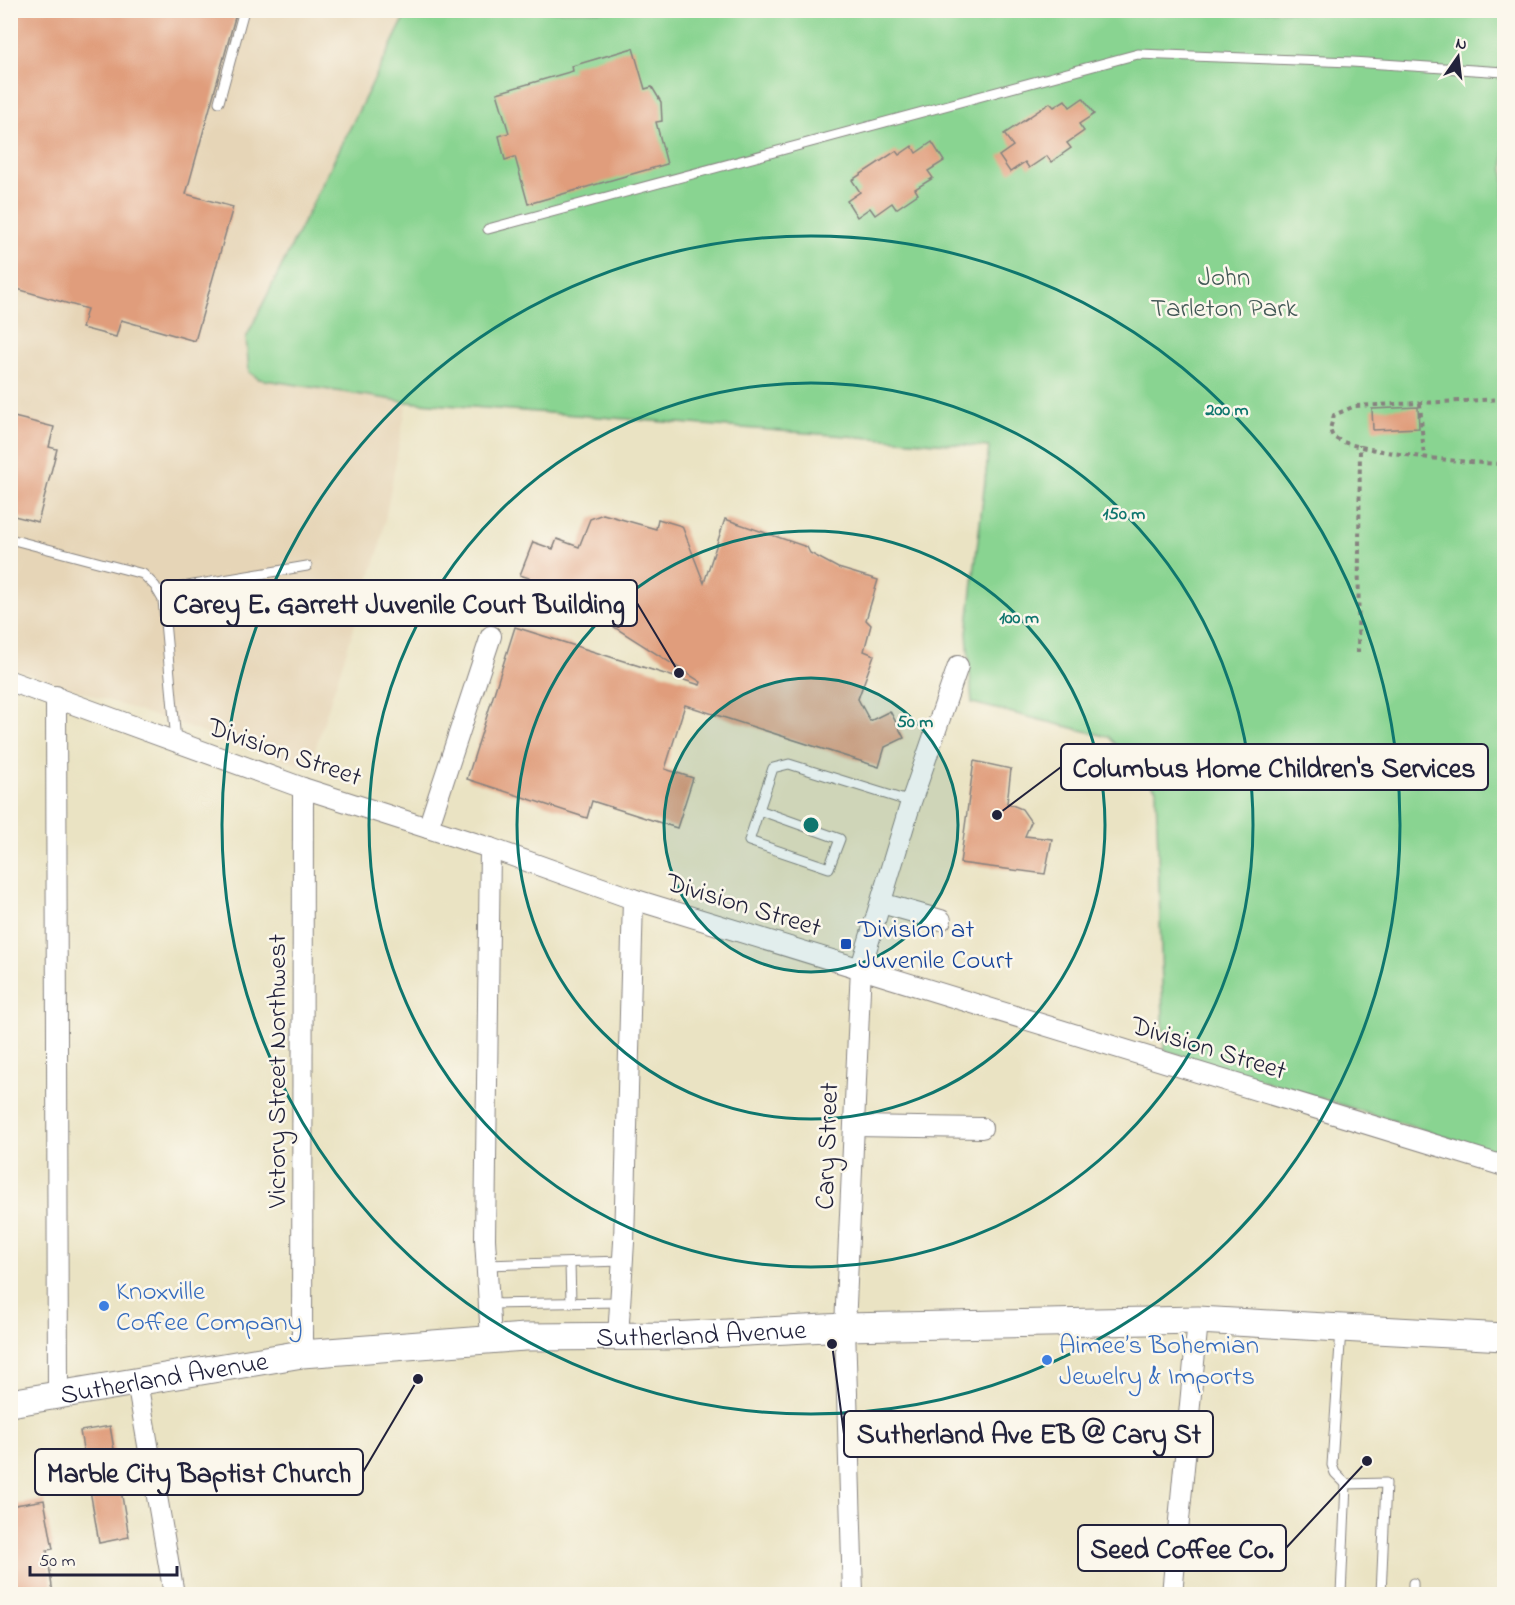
<svg xmlns="http://www.w3.org/2000/svg" width="1515" height="1605" font-family="'Indie Flower',sans-serif">
  <rect width="100%" height="100%" fill="#fbf7ec"/>
  <filter id="ink" filterUnits="userSpaceOnUse"><feTurbulence type="fractalNoise" baseFrequency=".0167" numOctaves="2"/><feDisplacementMap in="SourceGraphic" scale="12" xChannelSelector="R" yChannelSelector="G"/><feConvolveMatrix kernelMatrix="1 2 1 2 8 2 1 2 1" color-interpolation-filters="sRGB"/></filter>
  <filter id="wash" filterUnits="userSpaceOnUse"><feTurbulence type="fractalNoise" baseFrequency=".008" numOctaves="4" result="noise"/><feDisplacementMap in="SourceGraphic" scale="24" xChannelSelector="R" yChannelSelector="G"/><feGaussianBlur stdDeviation="1.35" result="paint"/><feColorMatrix in="noise" values="0 0 0 0 0 0 0 0 0 0 0 0 0 0 0 0 0 1.4 0 .05"/><feComposite in="paint" operator="in"/></filter>
  <g filter="url(#wash)">
    <rect width="100%" height="100%" fill="#eae3c3"/>
    <!-- built -->
    <polygon fill="#e6d5b7" points="11,11 408,11 246,338 259,378 407,402 380,546 309,768 11,668"/>
    <!-- green -->
    <polygon fill="#89d491" stroke="#567b66" stroke-width="1.5" points="408,11 1504,11 1504,1155 1164,1050 1156,789 1109,737 972,703 967,633 989,447 407,402 259,379 249,372 246,338"/>
    <g id="blocks">
      <!-- building -->
      <g fill="#e09d7b">
        <polygon points="10,10 237,10 186,194 233,207 195,341 121,320 116,337 82,328 87,309 10,287"/>
        <polygon points="633,48 645,89 652,87 661,102 662,121 656,122 667,164 528,204 515,157 505,160 499,136 509,133 497,93 573,71 572,66"/>
        <polygon points="1083,98 1094,114 1079,124 1084,131 1067,143 1071,148 1051,162 1047,156 1029,168 1025,162 1010,172 999,156 1013,146 1004,134 1050,103 1054,107 1065,100 1070,107"/>
        <polygon points="932,142 944,161 928,171 933,178 915,189 918,194 896,209 892,203 875,215 870,208 857,217 847,201 860,192 852,180 896,151 899,155 912,146 916,153"/>
        <polygon points="1418,407 1419,428 1373,430 1372,409"/>
        <polygon points="10,416 54,427 49,447 57,449 38,522 10,515"/>
        <polygon points="603,514 656,529 658,519 682,526 704,583 725,519 807,547 810,553 838,568 878,580 866,620 871,625 864,651 874,655 858,699 870,721 890,711 904,738 885,747 879,767 685,705 665,769 693,778 677,828 592,801 587,818 467,779 515,627 700,685 701,682 614,627 620,598 588,609 576,604 568,593 550,598 529,590 529,578 520,575 533,542 553,549 557,539 579,547 590,519"/>
        <polygon points="974,761 1011,769 1007,803 1022,809 1031,822 1025,836 1052,839 1045,874 960,863"/>
        <polygon points="110,1426 129,1537 99,1543 80,1431"/>
        <polygon points="44,1500 53,1549 47,1550 53,1594 10,1594 10,1506"/>
      </g>
    </g>
  </g>
  <g filter="url(#ink)">
    <use href="#blocks" fill-opacity="0" stroke="#86827f" stroke-width="1.5"/>
    <g fill="none" stroke-linecap="round" stroke-linejoin="round">
      <defs>
        <g id="lane">
          <polyline points="219,102 244,10"/>
          <polyline points="488,229 1138,54 1352,62 1504,72"/>
          <polyline points="10,539 143,574 155,586 163,600 176,741"/>
          <polyline points="158,591 307,566"/>
          <polyline points="759,810 749,841 829,868 840,839 759,810 773,768 789,764 911,802"/>
          <polyline points="570,1263 571,1303"/>
          <polyline points="487,1265 623,1261"/>
          <polyline points="490,1304 620,1302"/>
          <polyline points="1341,1329 1332,1465 1335,1473 1346,1484"/>
          <polyline points="1341,1594 1346,1484 1386,1483 1381,1594"/>
          <polyline points="1413,1594 1413,1583"/>
        </g>
        <g id="street">
          <polyline points="10,681 303,788 490,848 633,899 1504,1166"/>
          <polyline points="56,696 58,1394"/>
          <polyline points="428,828 491,636"/>
          <polyline points="490,848 485,1239 491,1339"/>
          <polyline points="881,903 941,920"/>
          <polyline points="854,1126 982,1128"/>
          <polyline points="618,1337 624,1242 633,899"/>
          <polyline points="302,1354 303,788"/>
          <polyline points="137,1382 174,1594"/>
          <polyline points="853,1594 845,1327 861,967 911,802 958,666"/>
          <polyline points="1172,1594 1198,1320"/>
        </g>
        <g id="secondary">
          <path id="s1" d="M10,1403L302,1354L525,1337L670,1336L845,1327L1198,1320L1504,1337"/>
        </g>
      </defs>
      <!-- lane casing -->
      <use href="#lane" stroke="#86827f" stroke-width="11"/>
      <!-- street casing -->
      <use href="#street" stroke="#86827f" stroke-width="22"/>
      <!-- secondary casing -->
      <use href="#secondary" stroke="#86827f" stroke-width="29"/>
      <!-- path -->
      <g stroke="#86827f" stroke-width="4" stroke-dasharray="4.5 4.5" stroke-linecap="butt">
        <path d="M1504,399L1355,406L1334,415L1330,429C1331,432 1332,436 1334,437C1350,452 1478,464 1504,464"/>
        <polyline points="1420,403 1424,458"/>
        <polyline points="1358,653 1360,445"/>
        <polyline points="1364,783 1374,773"/>
      </g>
      <!-- lane -->
      <use href="#lane" stroke="#fff" stroke-width="9"/>
      <!-- street -->
      <use href="#street" stroke="#fff" stroke-width="20"/>
      <!-- secondary -->
      <use href="#secondary" stroke="#fff" stroke-width="27"/>
    </g>
  </g>
  <!-- distance rings -->
  <circle cx="811" cy="825" r="147" fill="#0f766e" fill-opacity=".12"/>
  <g fill="none" stroke="#0f766e" stroke-width="3">
    <circle cx="811" cy="825" r="147"/>
    <circle cx="811" cy="825" r="294"/>
    <circle cx="811" cy="825" r="442"/>
    <circle cx="811" cy="825" r="589"/>
  </g>
  <!-- markers -->
  <rect fill="#1a4fb4" stroke="#fbf7ec" stroke-width="2" x="840" y="938" width="12" height="12" rx="3"/>
  <g fill="#3f7fe0" stroke="#fbf7ec" stroke-width="2">
    <circle cx="104" cy="1306" r="6"/>
    <circle cx="1047" cy="1360" r="6"/>
  </g>
  <g text-anchor="middle" stroke-width="5" stroke-linejoin="round" paint-order="stroke">
    <!-- park labels -->
    <g font-size="27" fill="#415755" stroke="#fbf7ec">
      <text x="1224" y="285">John<tspan x="1224" dy="31">Tarleton Park</tspan></text>
    </g>
    <!-- street labels -->
    <g font-size="27" fill="#22223b" stroke="#fbf7ec">
      <text transform="translate(285 751) rotate(19)" y="9">Division Street</text>
      <text transform="translate(744 904) rotate(17)" y="9">Division Street</text>
      <text transform="translate(1209 1047) rotate(17)" y="9">Division Street</text>
      <text transform="translate(276 1071) rotate(-90)" y="9">Victory Street Northwest</text>
      <text transform="translate(826 1146) rotate(-88)" y="9">Cary Street</text>
      <text dy="9" stroke="none"><textPath href="#s1" startOffset="696">Sutherland Avenue</textPath></text>
      <text dy="9" stroke="none"><textPath href="#s1" startOffset="156">Sutherland Avenue</textPath></text>
    </g>
    <!-- transit labels -->
    <g font-size="27" fill="#164399" stroke="#fbf7ec" text-anchor="start">
      <text x="858" y="937">Division at<tspan x="858" dy="31">Juvenile Court</tspan></text>
    </g>
    <!-- shop labels -->
    <g font-size="27" fill="#366cbe" stroke="#fbf7ec" text-anchor="start">
      <text x="116" y="1299">Knoxville<tspan x="116" dy="31">Coffee Company</tspan></text>
      <text x="1059" y="1353">Aimee’s Bohemian<tspan x="1059" dy="31">Jewelry &amp; Imports</tspan></text>
    </g>
  </g>
  <circle cx="811" cy="825" r="9" fill="#0f766e" stroke="#fbf7ec" stroke-width="3"/>
  <g font-size="18" text-anchor="middle" font-weight="bold" fill="#0f766e" stroke="#fbf7ec" stroke-width="5" stroke-linejoin="round" paint-order="stroke">
    <text x="1227" y="415">200 m</text>
    <text x="1124" y="519">150 m</text>
    <text x="1019" y="623">100 m</text>
    <text x="915" y="727">50 m</text>
  </g>
  <!-- callouts -->
  <path fill="none" stroke="#22223b" stroke-width="2" d="M679 673L637 603M997 815L1061 767M832 1344L844 1434M418 1379L363 1472M1367 1461L1286 1548"/>
  <g fill="#22223b" stroke="#fbf7ec" stroke-width="2">
    <circle cx="679" cy="673" r="6"/>
    <circle cx="997" cy="815" r="6"/>
    <circle cx="832" cy="1344" r="6"/>
    <circle cx="418" cy="1379" r="6"/>
    <circle cx="1367" cy="1461" r="6"/>
  </g>
  <g fill="#fbf7ec" stroke="#22223b" stroke-width="2">
    <rect x="161" y="580" width="476" height="46" rx="6"/>
    <rect x="1061" y="744" width="427" height="46" rx="6"/>
    <rect x="844" y="1411" width="369" height="46" rx="6"/>
    <rect x="35" y="1449" width="328" height="46" rx="6"/>
    <rect x="1078" y="1525" width="208" height="46" rx="6"/>
  </g>
  <g font-size="28" text-anchor="middle" font-weight="bold" fill="#22223b">
    <text x="399" y="613">Carey E. Garrett Juvenile Court Building</text>
    <text x="1274" y="777">Columbus Home Children's Services</text>
    <text x="1029" y="1443">Sutherland Ave EB @ Cary St</text>
    <text x="199" y="1482">Marble City Baptist Church</text>
    <text x="1182" y="1558">Seed Coffee Co.</text>
  </g>
  <!-- margin -->
  <rect width="1515" height="1605" fill="none" stroke="#fbf7ec" stroke-width="36"/>
  <!-- north arrow -->
  <g transform="translate(1458 57) rotate(14)" stroke="#fbf7ec" stroke-width="4.5" paint-order="stroke">
  <path d="M0-4.5L10 22L0 15L-10 22Z" fill="#22223b"/>
  <text y="-9" font-size="16" font-weight="bold" text-anchor="middle" fill="#22223b">N</text>
  </g>
  <!-- scale -->
  <path d="M30 1566v9h147v-9" fill="none" stroke="#22223b" stroke-width="3"/>
  <text x="39" y="1566" font-size="18" fill="#22223b" stroke="#fbf7ec" stroke-width="4.5" paint-order="stroke">50 m</text>
</svg>
